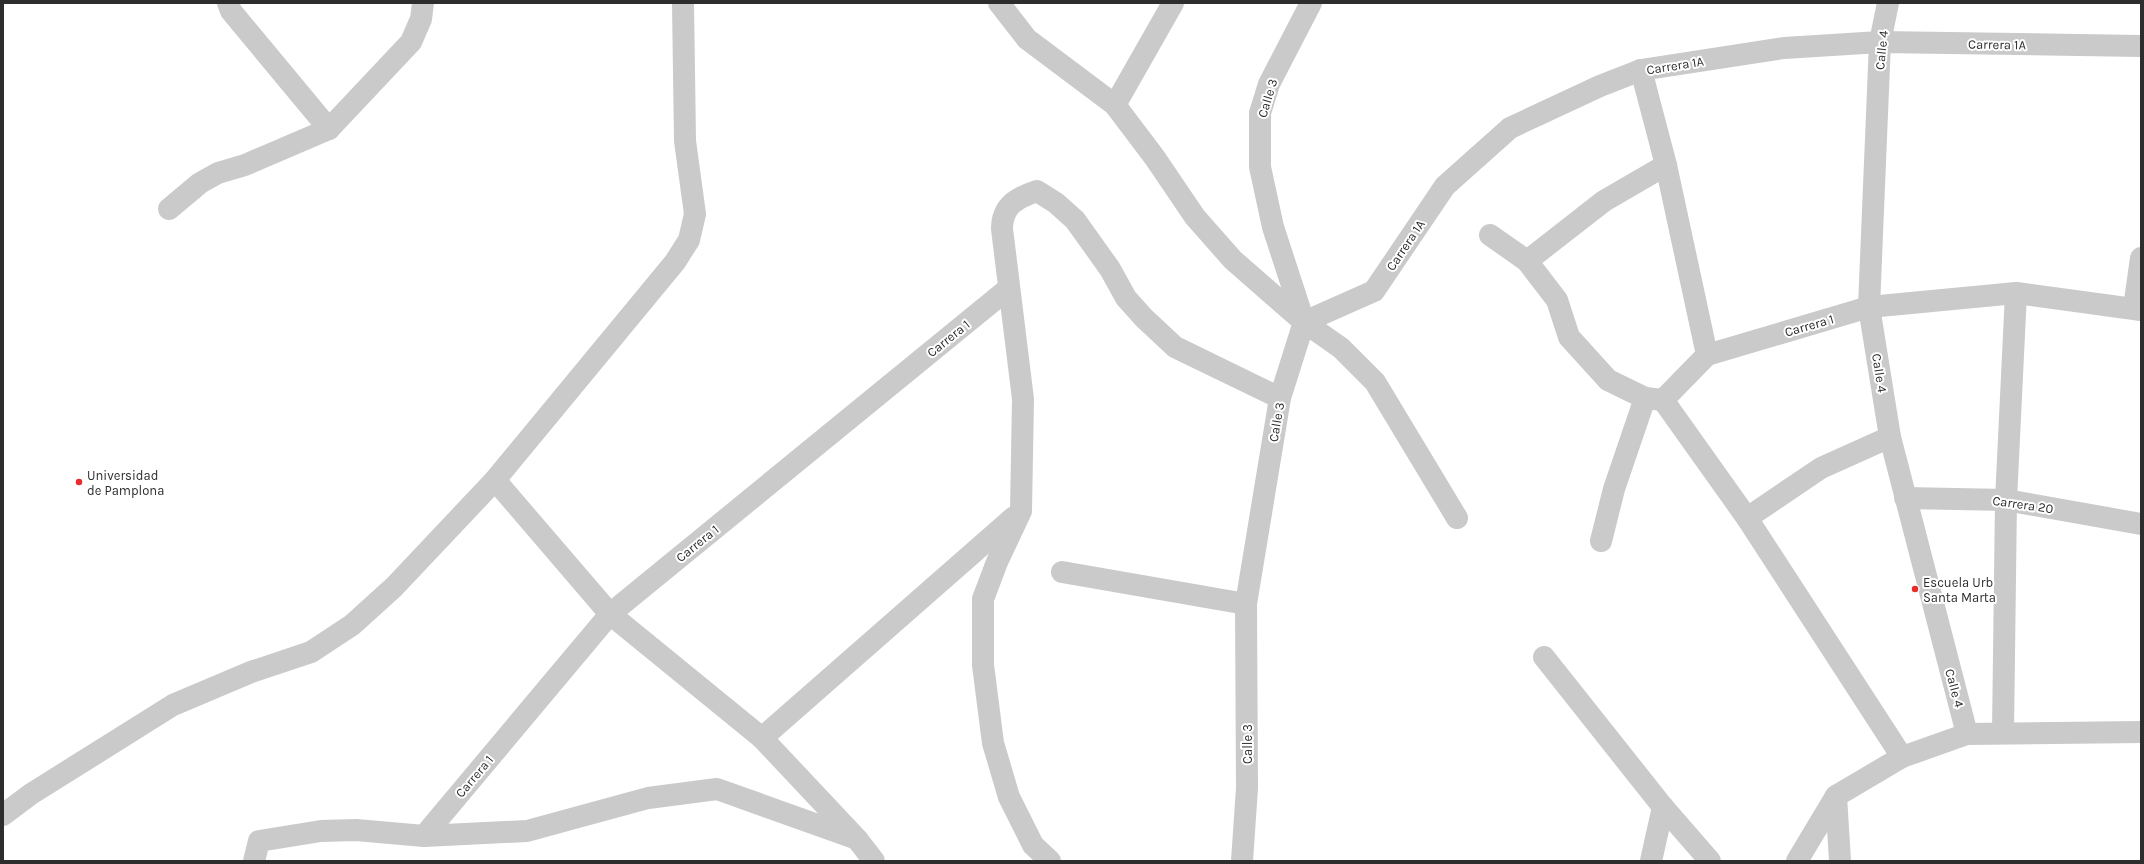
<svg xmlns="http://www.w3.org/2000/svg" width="2144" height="864" font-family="Karla,sans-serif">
  <rect width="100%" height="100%" fill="#fff"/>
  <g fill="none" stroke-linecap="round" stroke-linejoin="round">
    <!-- street -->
    <g stroke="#cacaca" stroke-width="22">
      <polyline points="228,3 231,11 329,129"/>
      <polyline points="999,3 1027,39 1115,105 1155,158 1195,217 1233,260 1304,322 1341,348 1375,382 1457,518"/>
      <polyline points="1888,3 1880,42 1869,307 1890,437 1967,734"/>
      <polyline points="1641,70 1666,165 1707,355"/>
      <polyline points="1115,105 1173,3"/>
      <polyline points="169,209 200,183 218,173 245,165 329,129 411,42 421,19 423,3"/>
      <polyline points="1490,235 1527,261 1557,300 1569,337 1608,380 1645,398"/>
      <polyline points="1527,261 1604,201 1666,165"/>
      <polyline points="2134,308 2141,258"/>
      <polyline points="1304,322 1374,291 1445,186 1510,128 1600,86 1641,70 1784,48 1880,42 2141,46"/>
      <polyline points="1663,400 1747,518 1902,757"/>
      <polyline points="495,480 610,614 762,738 857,839 874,861"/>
      <polyline points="1905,498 2006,500 2141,524"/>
      <polyline points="1747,518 1821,468 1890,437"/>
      <polyline points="1601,541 1614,489 1645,398 1663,400 1707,355 1869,307 2016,293 2141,310"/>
      <polyline points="1062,572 1246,604"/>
      <polyline points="1544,657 1663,807 1710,861"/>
      <polyline points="2003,733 2006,500 2016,293"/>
      <polyline points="762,738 1014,517"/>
      <polyline points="1836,796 1840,861"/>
      <polyline points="3,815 31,794 173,705 251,672 311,652 352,625 394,587 495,480 675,262 689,240 695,214 685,141 683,3"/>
      <polyline points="424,836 610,614 1009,288"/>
      <polyline points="254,861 259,841 321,831 356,830 424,836 527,831 648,798 717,789 857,839"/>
      <path d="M1050,861L1033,845L1009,797L993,743L983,665V599L997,562L1021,511L1023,399L1002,229C1002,206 1016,198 1037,191L1056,203L1075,220L1110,269L1126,298L1144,318L1175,347L1280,398"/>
      <polyline points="1242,861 1247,788 1246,604 1280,398 1304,322 1273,227 1260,167 1260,113 1269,84 1311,3"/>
      <polyline points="1651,861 1663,807"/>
      <polyline points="1797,861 1836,796 1902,757 1967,734 2141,732"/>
    </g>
  </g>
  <!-- markers -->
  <g fill="#e72d2c" stroke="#fff" stroke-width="1.5">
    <circle cx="79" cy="482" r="4"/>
    <circle cx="1915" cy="589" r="4"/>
  </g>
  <g text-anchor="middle" stroke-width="4" stroke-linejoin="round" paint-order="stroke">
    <!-- street labels -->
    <g font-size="13" fill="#2d2d2d" stroke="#fff">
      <text transform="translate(1997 44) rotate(1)" y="5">Carrera 1A</text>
      <text transform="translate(1881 50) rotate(-84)" y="5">Calle 4</text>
      <text transform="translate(1675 65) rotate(-9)" y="5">Carrera 1A</text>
      <text transform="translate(1267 98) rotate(-73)" y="5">Calle 3</text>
      <text transform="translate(1405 245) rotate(-56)" y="5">Carrera 1A</text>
      <text transform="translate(1809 325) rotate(-16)" y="5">Carrera 1</text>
      <text transform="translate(948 338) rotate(-39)" y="5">Carrera 1</text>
      <text transform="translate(1880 373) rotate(81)" y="5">Calle 4</text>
      <text transform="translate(1276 422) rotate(-80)" y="5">Calle 3</text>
      <text transform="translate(2023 504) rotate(8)" y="5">Carrera 20</text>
      <text transform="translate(697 543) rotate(-39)" y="5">Carrera 1</text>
      <text transform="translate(1955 688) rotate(75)" y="5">Calle 4</text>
      <text transform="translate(1247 744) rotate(-90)" y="5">Calle 3</text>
      <text transform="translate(474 776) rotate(-50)" y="5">Carrera 1</text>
    </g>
    <!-- poi labels -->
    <g font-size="13" fill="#2d2d2d" stroke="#fff" text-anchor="start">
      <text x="87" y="480">Universidad<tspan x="87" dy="15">de Pamplona</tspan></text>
      <text x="1923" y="587">Escuela Urb<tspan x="1923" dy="15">Santa Marta</tspan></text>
    </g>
  </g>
  <!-- border -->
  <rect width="2144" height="864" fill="none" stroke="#2d2d2d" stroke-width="8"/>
</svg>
